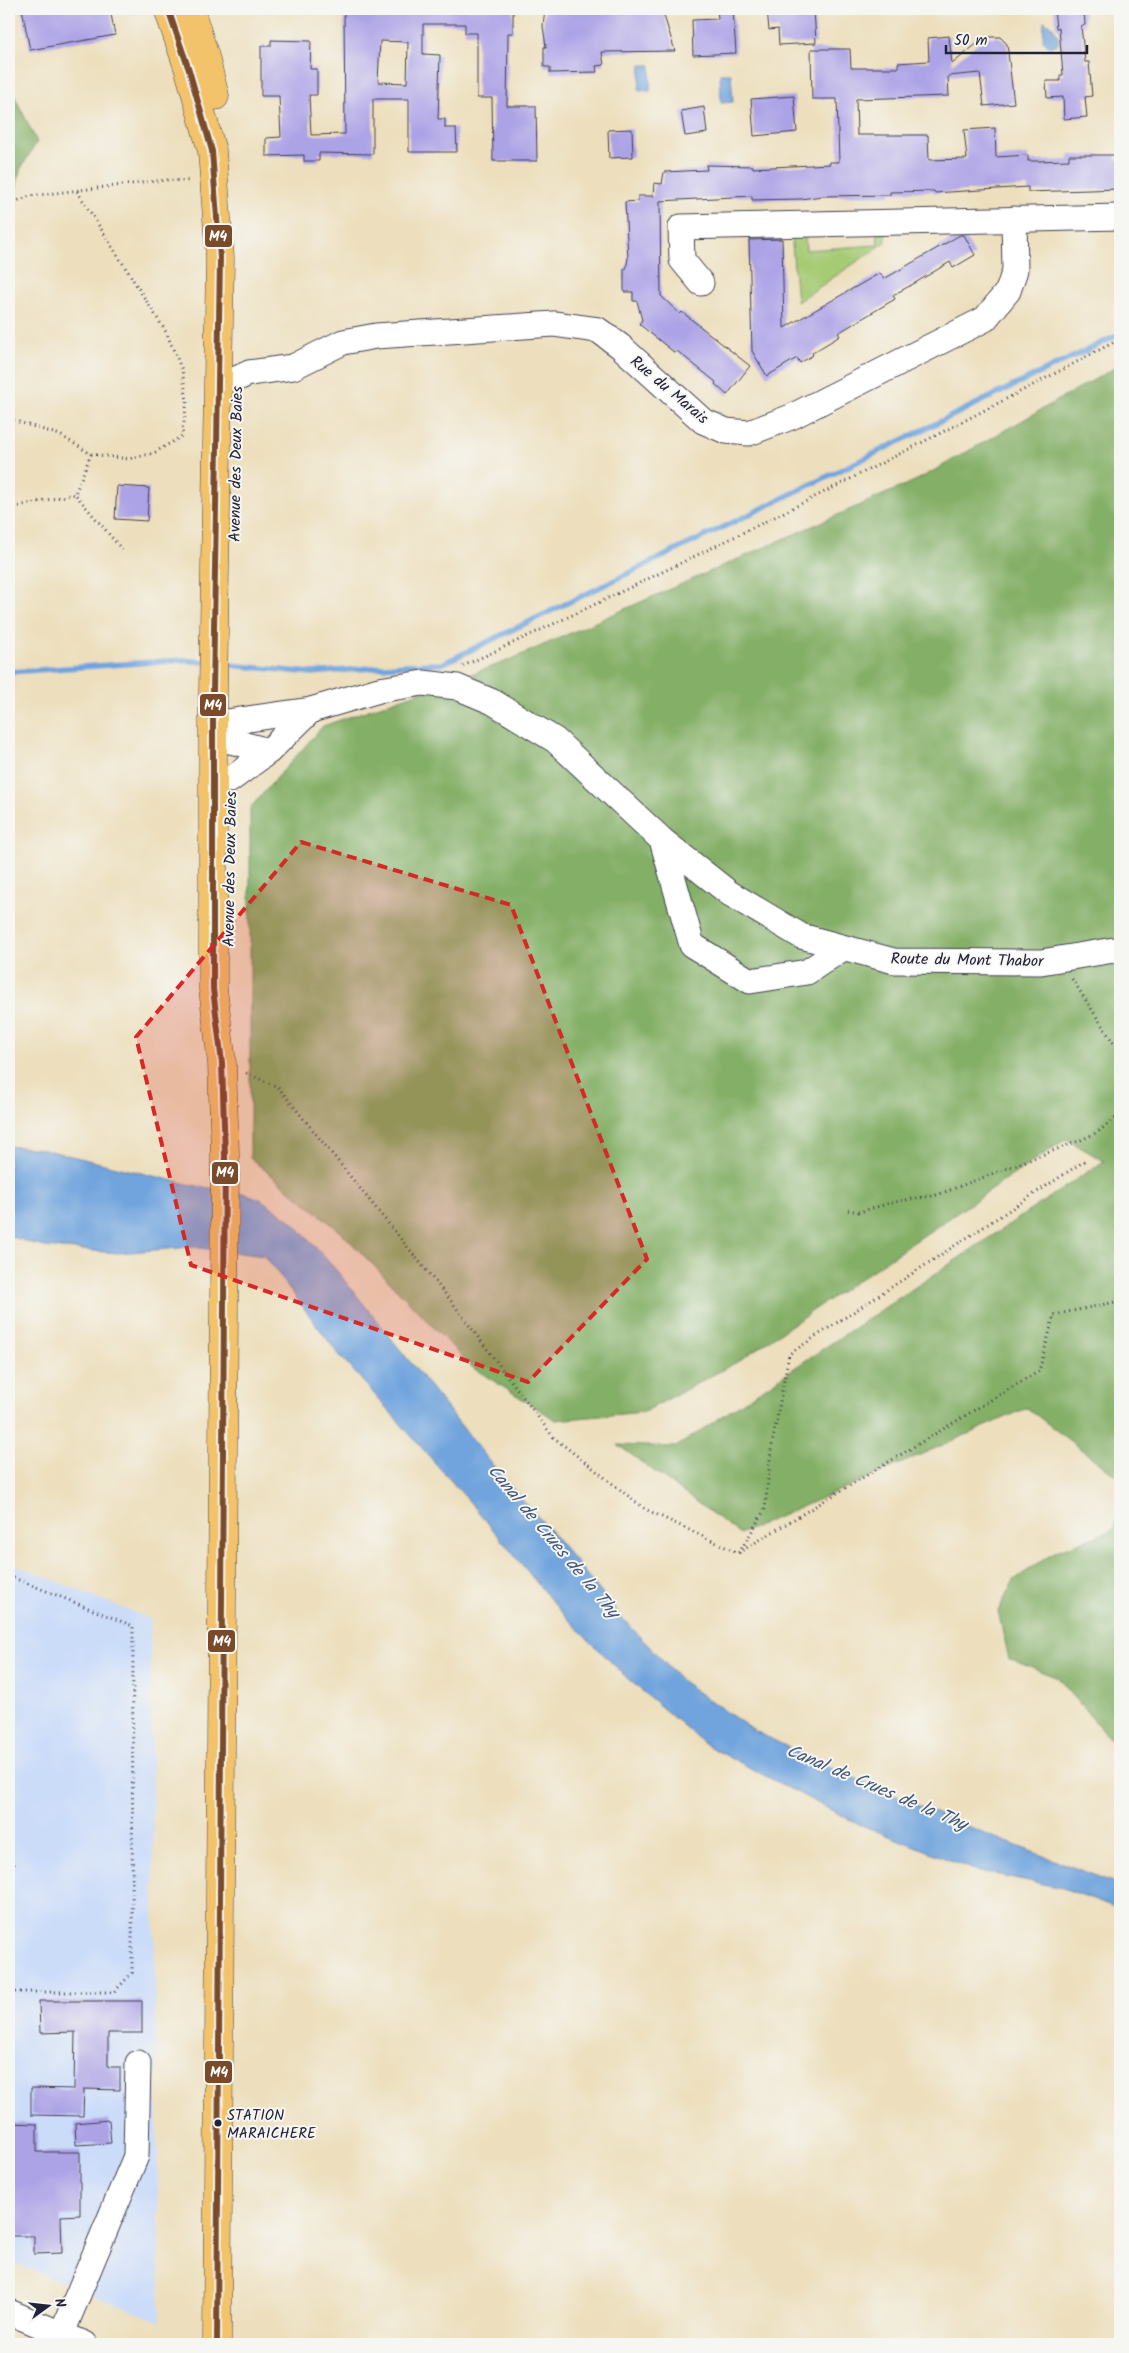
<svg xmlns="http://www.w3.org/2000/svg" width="1129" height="2353" font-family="Kalam,sans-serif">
  <rect width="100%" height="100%" fill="#f6f6f2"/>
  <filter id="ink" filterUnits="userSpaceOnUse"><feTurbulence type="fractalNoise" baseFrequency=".02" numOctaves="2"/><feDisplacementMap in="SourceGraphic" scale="10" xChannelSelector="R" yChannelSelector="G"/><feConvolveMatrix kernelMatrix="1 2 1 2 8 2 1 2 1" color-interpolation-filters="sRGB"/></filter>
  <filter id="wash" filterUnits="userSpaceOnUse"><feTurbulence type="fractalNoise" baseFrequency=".0096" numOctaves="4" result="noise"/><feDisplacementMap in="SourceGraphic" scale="20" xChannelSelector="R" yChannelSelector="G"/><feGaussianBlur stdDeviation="1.12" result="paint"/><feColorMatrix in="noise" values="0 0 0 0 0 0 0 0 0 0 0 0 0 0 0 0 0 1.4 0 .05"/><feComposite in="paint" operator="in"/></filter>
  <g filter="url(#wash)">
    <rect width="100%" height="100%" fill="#eddfbd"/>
    <!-- built -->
    <polygon fill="#cbdcf9" points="9,1562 150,1619 160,2322 9,2261"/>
    <!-- green -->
    <polygon fill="#a6cb75" stroke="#647658" points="877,229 885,229 886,242 797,302 791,232 805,234 806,250 878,245"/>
    <!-- forest -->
    <g fill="#84af66" stroke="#536850">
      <polygon points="9,85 37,142 20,170 9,227"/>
      <polygon points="1120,365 1120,1479 1027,1408 740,1534 618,1445 676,1447 1104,1161 1066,1139 737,1362 644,1412 556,1420 473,1368 341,1232 250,1158 250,808 323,726 505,662 919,479"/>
      <polygon points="1120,1504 1120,1751 1058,1678 1009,1659 998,1611 1014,1580 1056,1551 1113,1530"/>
    </g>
    <!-- water -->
    <g fill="#71a4dd" stroke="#4a638c">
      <path d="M1044,21C1054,27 1059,32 1058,44L1049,47L1043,41Z"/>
      <polygon points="641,65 651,65 650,91 639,90"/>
      <polygon points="720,74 731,74 733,102 721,103"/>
      <polygon points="9,1146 42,1149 191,1185 247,1194 260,1199 292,1221 337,1271 500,1474 554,1535 622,1618 683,1682 753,1730 818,1762 972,1829 1120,1885 1120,1909 1063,1888 975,1870 854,1822 706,1745 627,1678 561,1612 476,1509 336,1351 265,1256 191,1247 118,1253 44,1247 9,1236"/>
    </g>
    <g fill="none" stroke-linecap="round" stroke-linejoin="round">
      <!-- stream -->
      <g stroke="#71a4dd" stroke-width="5.5">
        <polyline points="220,664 312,673 407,665 442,664 1120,334"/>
        <polyline points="9,672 182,660 205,662"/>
      </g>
    </g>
    <g id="blocks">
      <!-- building -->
      <g fill="#aca2e6" fill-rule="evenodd">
        <polygon points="22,9 110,9 115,35 30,50"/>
        <path d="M344,9H513V33H508L507,106H536L537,161H493L492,98H477V33H465V24H423V54L440,55L438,119H445V128H456L457,152H409V99H373V154L319,153V161H304V155L266,156V138L281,137L279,96H261V46H271V40L311,41L310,69H317V95H309L311,135L345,134ZM380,41L408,42L407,83L378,82Z"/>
        <polygon points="545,9 662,9 675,51 602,52 604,65 596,66 597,72 550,73 550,67 544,67 544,47 546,47 543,26"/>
        <polygon points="717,9 733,9 736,53 693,55 692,20 718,19"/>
        <polygon points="767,9 814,9 816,43 779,45 778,29 769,30"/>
        <polygon points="1054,9 1084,9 1085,25 1081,26 1085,62 1089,62 1092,96 1085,97 1087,117 1064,119 1063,97 1047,98 1046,81 1060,81 1060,75 1063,75 1059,28 1056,28"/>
        <polygon points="949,36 952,64 985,37 1000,37 1007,44 1014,103 984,106 980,73 948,76 949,96 856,99 857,135 928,135 929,160 967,159 964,130 995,128 996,157 1028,155 1028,161 1039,161 1069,160 1069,155 1116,155 1116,160 1120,159 1120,189 1028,192 1028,187 934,193 934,191 890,192 890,195 822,196 801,199 752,200 752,196 660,201 661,296 680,314 682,312 750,366 727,395 715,384 716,382 677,351 675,353 639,324 642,320 637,301 633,301 633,292 624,292 624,269 626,269 628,258 625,202 638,201 638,196 653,196 654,183 662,184 664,172 707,170 706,165 753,166 753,168 830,164 830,162 839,162 837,99 812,99 811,49 850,49 851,68 898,68 898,63 929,61 928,38"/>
        <polygon points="794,96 797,132 754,136 751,99"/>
        <polygon points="704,107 707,133 685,136 681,111"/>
        <polygon points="632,129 633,157 609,158 608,130"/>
        <polygon points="960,235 964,235 975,255 953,268 950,262 915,283 893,295 895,299 838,333 840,336 812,353 813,355 800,363 797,358 767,376 752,351 749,240 782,239 784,328 880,273 884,279"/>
        <polygon points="117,486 149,488 147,521 115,519"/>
        <polygon points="39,2001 142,2001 142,2033 108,2033 108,2067 120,2067 120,2090 84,2089 83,2116 31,2115 31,2088 74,2089 75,2032 40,2033"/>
        <polygon points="109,2120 111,2143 76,2145 75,2123"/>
        <polygon points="9,2123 37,2124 37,2152 80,2152 80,2215 61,2216 62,2253 34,2254 34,2236 9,2236"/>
      </g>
    </g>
  </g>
  <g filter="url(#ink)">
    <use href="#blocks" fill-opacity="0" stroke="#403e4e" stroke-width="1"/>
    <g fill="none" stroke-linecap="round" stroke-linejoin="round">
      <defs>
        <g id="minor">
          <polyline points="701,283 682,260 681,227 1120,217"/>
          <polyline points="236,379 249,373 293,367 343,342 376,336 554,324 598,330 620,346 703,421 726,431 749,433 791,417 985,319 1008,291 1015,270 1014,219"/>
          <polyline points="213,724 311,710 379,690 423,683 457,687 493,702 555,740 662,840 729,893 801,936 894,961 1041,962 1120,949"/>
          <polyline points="213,724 230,741 269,751 311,710"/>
          <polyline points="230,780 269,751"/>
          <polyline points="662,840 692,945 750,981 807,972 843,948"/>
          <polyline points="9,2312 85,2344"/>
          <polyline points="62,2333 136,2156 138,2063"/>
        </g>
        <g id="major">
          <polyline points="168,9 189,70 212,151 220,258 213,693 213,989 222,1063 225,1155 217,2344"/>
          <polyline points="190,9 205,57 215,96"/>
        </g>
      </defs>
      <!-- minor casing -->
      <use href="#minor" stroke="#403e4e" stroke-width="27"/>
      <!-- major casing -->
      <use href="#major" stroke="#403e4e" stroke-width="29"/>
      <!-- path -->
      <g stroke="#403e4e" stroke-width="3" stroke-dasharray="1 4" stroke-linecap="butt">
        <polyline points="9,204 30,196 165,180 191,181"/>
        <polyline points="9,419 60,435 91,454 129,459 154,453 182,436 187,401 182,370 166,332 77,191"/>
        <polyline points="91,454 75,494 124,552"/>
        <polyline points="9,508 75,494"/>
        <path d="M463,666C685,564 904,454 1120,339"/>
        <polyline points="1072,979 1120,1053"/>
        <polyline points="246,1073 278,1087 451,1301 553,1437 645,1509 738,1553 1039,1371 1054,1315 1120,1301"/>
        <polyline points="848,1210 859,1212 894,1202 937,1195 1081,1140 1098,1132 1120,1114"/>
        <polyline points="739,1553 765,1509 771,1450 789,1354 1086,1160"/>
        <polyline points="9,1576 133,1626 132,1973 114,1992 9,1992"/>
        <polyline points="9,1884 15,1860"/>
      </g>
      <!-- minor -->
      <use href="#minor" stroke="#fff" stroke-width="25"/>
      <!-- major -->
      <use href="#major" stroke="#f2c36a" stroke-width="28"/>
      <defs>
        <polyline id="bus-1" points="168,9 189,70 212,151 220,258 213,693 213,989 222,1063 225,1155 217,2344"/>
      </defs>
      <!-- bus-1 casing -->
      <use href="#bus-1" stroke="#f6f6f2" stroke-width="10"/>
      <!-- bus-1 -->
      <use href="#bus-1" stroke="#7a4b2a" stroke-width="6"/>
    </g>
  </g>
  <!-- marked area -->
  <path fill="#d62828" fill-opacity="0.2" stroke="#d62828" stroke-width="4" stroke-dasharray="10 6" stroke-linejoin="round" d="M301,842L511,905L647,1259L528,1382L191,1265L136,1037Z"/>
  <!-- markers -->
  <circle fill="#22223b" stroke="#f6f6f2" stroke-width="2" cx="218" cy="2123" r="4.5"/>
  <g text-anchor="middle" stroke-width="4" stroke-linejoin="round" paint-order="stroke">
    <!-- bus labels -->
    <g font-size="15" fill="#22223b" stroke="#f6f6f2" text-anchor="start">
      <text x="227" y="2120">STATION<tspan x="227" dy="18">MARAICHERE</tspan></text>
    </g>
    <!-- street labels -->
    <g font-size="16" fill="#22223b" stroke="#f6f6f2">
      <text transform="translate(670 389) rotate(40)" y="6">Rue du Marais</text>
      <text transform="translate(235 464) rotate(-89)" y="6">Avenue des Deux Baies</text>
      <text transform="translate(229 869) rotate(-89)" y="6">Avenue des Deux Baies</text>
      <text transform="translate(967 959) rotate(1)" y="6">Route du Mont Thabor</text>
    </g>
    <!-- water labels -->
    <g font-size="18" font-style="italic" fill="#42567c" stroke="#f6f6f2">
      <text transform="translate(554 1541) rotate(50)" y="6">Canal de Crues de la Thy</text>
      <text transform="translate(877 1787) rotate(23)" y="6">Canal de Crues de la Thy</text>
    </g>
  </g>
  <g stroke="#f6f6f2" stroke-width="2">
    <rect x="204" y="224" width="29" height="24" rx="5" fill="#7a4b2a"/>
    <rect x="199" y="693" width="28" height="24" rx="5" fill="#7a4b2a"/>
    <rect x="211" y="1161" width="28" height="24" rx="5" fill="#7a4b2a"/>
    <rect x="207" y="1629" width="29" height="24" rx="5" fill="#7a4b2a"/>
    <rect x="204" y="2060" width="29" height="24" rx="5" fill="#7a4b2a"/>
  </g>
  <g font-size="14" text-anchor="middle" font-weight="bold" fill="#fff">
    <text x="218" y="241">M4</text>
    <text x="213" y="710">M4</text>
    <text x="225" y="1177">M4</text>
    <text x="222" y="1646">M4</text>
    <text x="219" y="2077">M4</text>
  </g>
  <!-- margin -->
  <rect width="1129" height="2353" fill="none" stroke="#f6f6f2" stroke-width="30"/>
  <!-- north arrow -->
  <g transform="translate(48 2306) rotate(75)" stroke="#f6f6f2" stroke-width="4" paint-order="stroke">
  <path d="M0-4L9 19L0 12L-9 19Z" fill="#22223b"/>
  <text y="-8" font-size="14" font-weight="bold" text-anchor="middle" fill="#22223b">N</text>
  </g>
  <!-- scale -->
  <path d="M946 45v8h141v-8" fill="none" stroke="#22223b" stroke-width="2.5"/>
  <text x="954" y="45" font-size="15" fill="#22223b" stroke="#f6f6f2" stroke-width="4" paint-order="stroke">50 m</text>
</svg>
